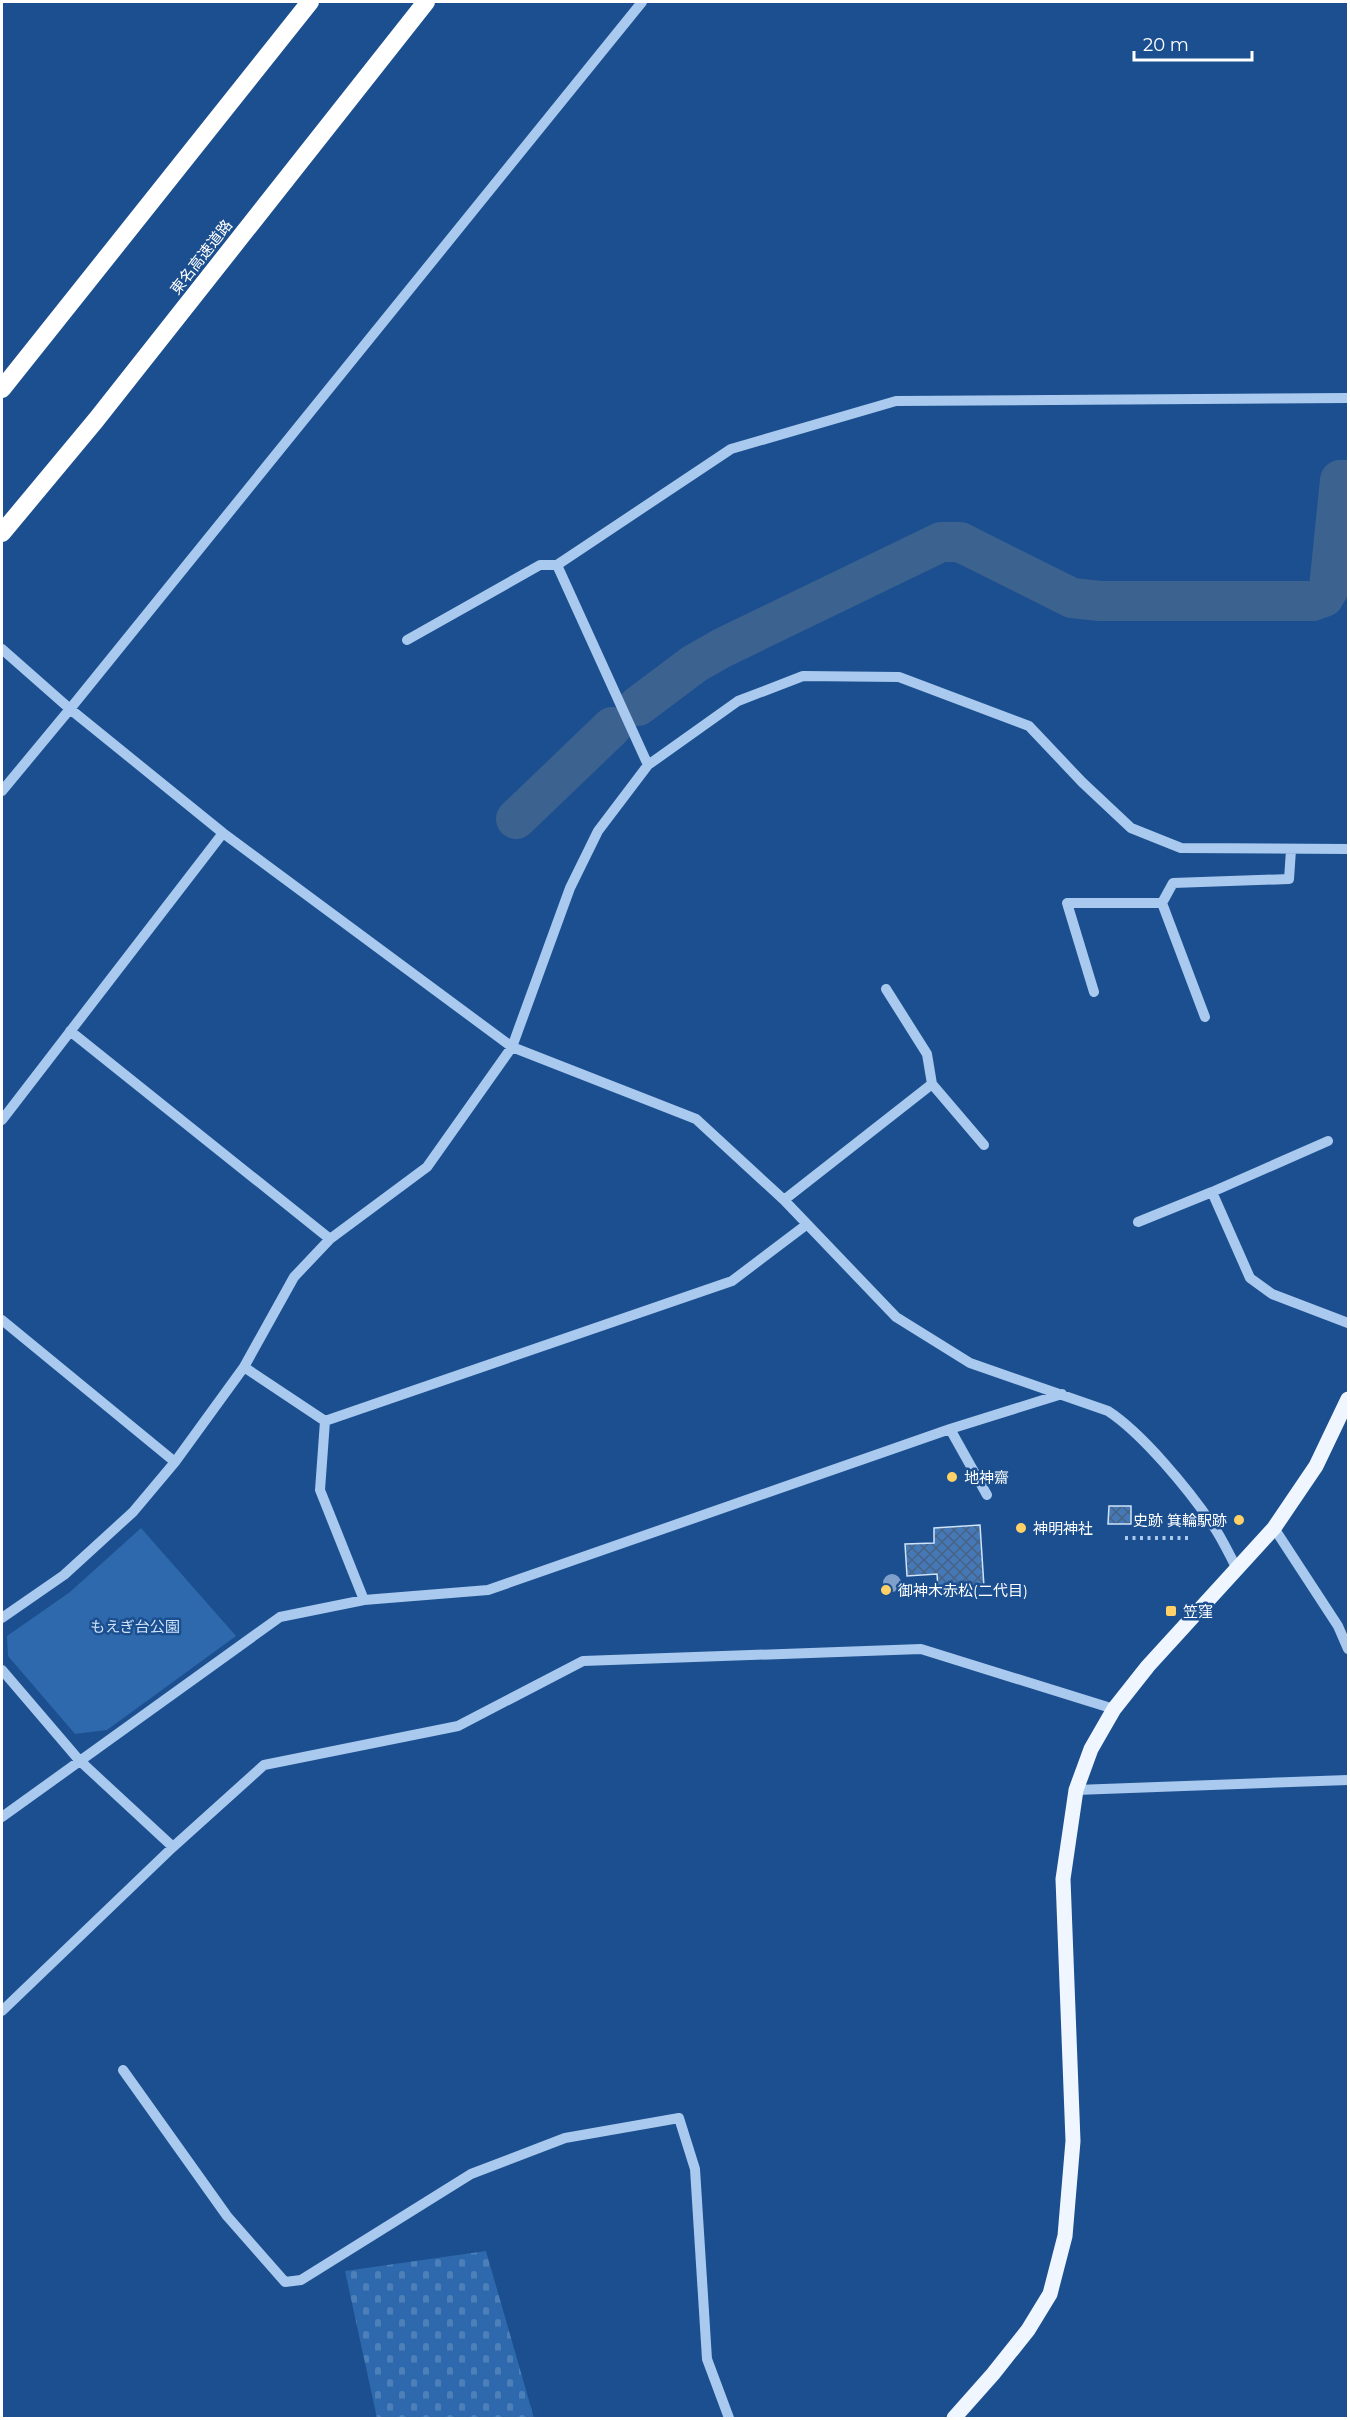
<svg xmlns="http://www.w3.org/2000/svg" width="1350" height="2420" viewBox="0 0 1350 2420" font-family="Montserrat,'Noto Sans JP',sans-serif">
  <defs>
    <pattern id="cemetery-stones" width="16" height="16" patternUnits="userSpaceOnUse" patternTransform="scale(1.5)"><rect width="16" height="16" fill="#2e69ad"/><path d="M2 7V4a2 2 0 0 1 4 0v3zM10 15v-3a2 2 0 0 1 4 0v3z" fill="#4d80b9"/></pattern>
    <pattern id="building-cross-hatch" width="8" height="8" patternUnits="userSpaceOnUse" patternTransform="scale(1.5)"><rect width="8" height="8" fill="#4478b7"/><path d="M0 0l8 8M0 8l8-8" fill="none" stroke="#486282"/></pattern>
  </defs>
  <rect width="100%" height="100%" fill="#1b4f8f"/>
  <path fill="#2e69ad" d="M141,1528L236,1636L107,1730L75,1734L8,1656L7,1636L70,1592Z"/>
  <path fill="url(#cemetery-stones)" d="M486,2251L534,2418H377L345,2271Z"/>
  <g fill="none" stroke-linecap="round" stroke-linejoin="round">
    <path stroke="#3c6290" stroke-width="40" d="M638,706L694,664L722,648L941,542H960L1072,598L1100,601H1313L1324,597L1329,588L1340,480H1348
      M516,819L612,727"/>
  </g>
  <path fill="url(#building-cross-hatch)" stroke="#cfe3fa" stroke-width="1.5" d="M1109,1506H1131V1524H1108Z
    M980,1525L984,1587L938,1589L937,1574L907,1576L905,1544L934,1543V1528Z"/>
  <g fill="none" stroke-linecap="round" stroke-linejoin="round">
    <path stroke="#a9c9ee" stroke-width="4" stroke-dasharray="3 4.5" stroke-linecap="butt" d="M1125,1538H1190"/>
    <path stroke="#a9c9ee" stroke-width="10" d="M557,565L648,765
      M407,640L540,565H557L731,449L896,401L1348,398
      M2,649L70,709L223,833L512,1047L696,1119L784,1200L896,1317L970,1363L1108,1411C1142,1433 1189,1490 1212,1524C1222,1538 1229,1554 1237,1569
      M2,791L70,709L642,2
      M1094,992L1067,903H1162
      M1205,1017L1162,903L1173,883L1289,879L1291,850
      M70,1031L330,1239
      M932,1084L984,1145
      M2,1120L223,833
      M1328,1141L1212,1192L1250,1278L1272,1294L1348,1323
      M784,1200L932,1084L927,1054L886,989
      M1138,1222L1212,1192
      M2,1320L175,1462
      M244,1367L325,1421L320,1490L364,1600
      M325,1421L732,1281L806,1225
      M950,1429L987,1495
      M1274,1528L1338,1626L1348,1649
      M2,1618L64,1575L133,1512L175,1462L244,1367L294,1277L330,1239L427,1167L512,1047L570,888L598,831L648,765L738,701L803,676L899,677L1029,726L1082,782L1131,828L1181,848L1348,849
      M2,1670L79,1760L173,1847
      M1076,1790L1348,1780
      M2,1817L280,1617L364,1600L488,1590L950,1429L1062,1394
      M2,2011L173,1847L264,1765L458,1726L583,1661L921,1649L1114,1709
      M123,2070L227,2216L285,2282L301,2280L471,2174L565,2138L679,2118L695,2169L707,2359L729,2418"/>
    <path stroke="#f0f6ff" stroke-width="15" d="M954,2418L993,2374L1028,2330L1050,2294L1065,2236L1073,2141L1063,1879L1076,1790L1091,1749L1114,1709L1148,1666L1274,1528L1316,1466L1348,1399"/>
    <path stroke="#fff" stroke-width="18" d="M2,389L310,2
      M2,533L96,420L426,2"/>
  </g>
  <circle fill="#7ea0ca" cx="892" cy="1583" r="9"/>
  <g fill="#ffd166" stroke="#1b4f8f" stroke-width="2">
    <circle cx="952" cy="1477" r="6"/>
    <circle cx="1239" cy="1520" r="6"/>
    <circle cx="1021" cy="1528" r="6"/>
    <circle cx="886" cy="1590" r="6"/>
    <rect x="1165" y="1605" width="12" height="12" rx="3"/>
  </g>
  <g text-anchor="middle" dominant-baseline="central" stroke-width="5" stroke-linejoin="round" paint-order="stroke">
    <g font-size="15" fill="#fff" stroke="#1b4f8f">
      <text transform="translate(201 257) rotate(-52)">東名高速道路</text>
    </g>
    <g font-size="15" fill="#fff" stroke="#1b4f8f" text-anchor="start">
      <text x="964" y="1477">地神齋</text>
      <text x="1227" y="1520" text-anchor="end">史跡 箕輪駅跡</text>
      <text x="1033" y="1528">神明神社</text>
      <text x="898" y="1590">御神木赤松(二代目)</text>
      <text x="1183" y="1611">笠窪</text>
    </g>
    <g font-size="15" fill="#cfe3fa" stroke="#1b4f8f">
      <text x="135" y="1626">もえぎ台公園</text>
    </g>
  </g>
  <rect width="1350" height="2420" fill="none" stroke="#ffffff" stroke-width="6"/>
  <path d="M1134 51v9h118v-9" fill="none" stroke="#ffffff" stroke-width="3"/>
  <text x="1143" y="51" font-size="18" fill="#ffffff" stroke="#1b4f8f" stroke-width="4.5" paint-order="stroke">20 m</text>
</svg>
